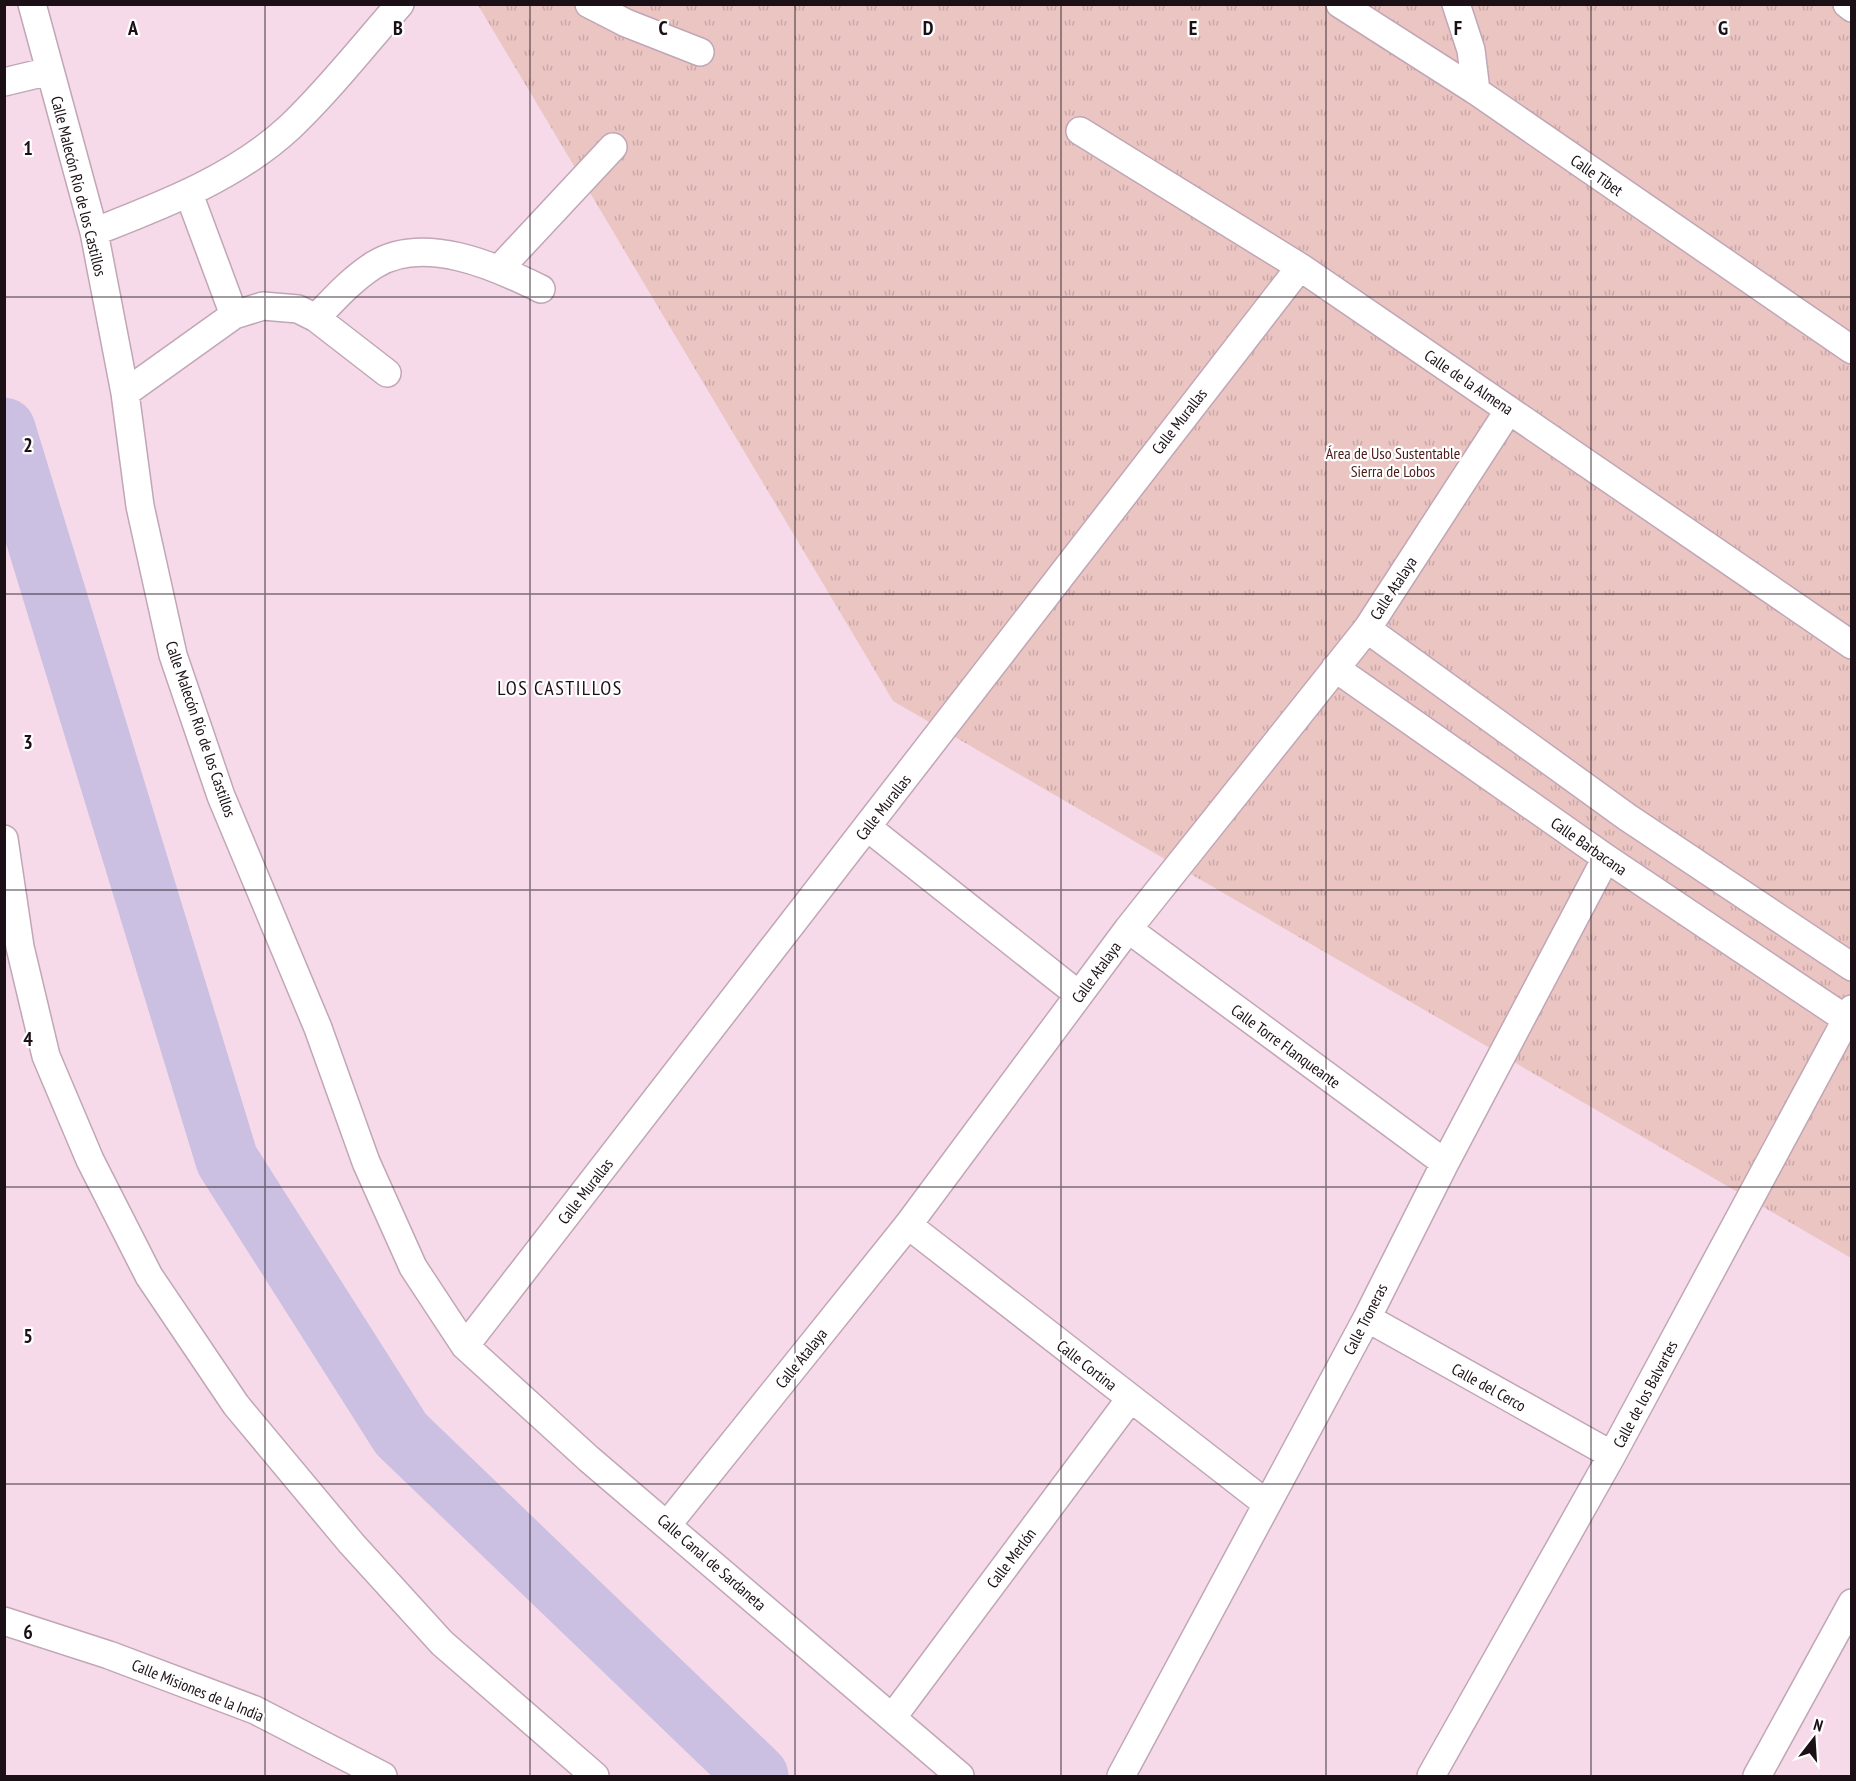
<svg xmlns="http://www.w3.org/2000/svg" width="1856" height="1781" viewBox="0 0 1856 1781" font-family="'PT Sans Narrow',sans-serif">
  <defs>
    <pattern id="park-tufts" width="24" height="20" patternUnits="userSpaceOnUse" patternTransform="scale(1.5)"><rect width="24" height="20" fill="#ebc5c2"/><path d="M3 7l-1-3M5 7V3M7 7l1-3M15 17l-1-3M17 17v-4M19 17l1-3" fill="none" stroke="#c9a8a6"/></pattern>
  </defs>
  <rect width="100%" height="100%" fill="#f6daea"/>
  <path fill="url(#park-tufts)" d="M478,5H1851V1258L893,701Z"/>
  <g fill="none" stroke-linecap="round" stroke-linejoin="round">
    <path stroke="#cbc0e1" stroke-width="63" d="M4,429L227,1160L401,1434L757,1776"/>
    <defs>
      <path id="minor" d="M32,4L94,232L125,393L140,506L173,655L221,796L318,1028L366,1162L413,1267L465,1346L589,1459L960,1776
        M589,4L626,23L700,52
        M1340,4L1476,91L1852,350
        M1456,4L1471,50L1476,91
        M1847,4L1852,8
        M4,82L50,71
        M1080,131L1300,267L1852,645
        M189,194L234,315
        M94,232C163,205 235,178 290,127C329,90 364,45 400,4
        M500,268L613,147
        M316,318C334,299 352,279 374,265C423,234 495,266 541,289
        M125,393L234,315L263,306L298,309L316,318L387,373
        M1367,629L1627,817L1852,967
        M1335,668L1606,858L1846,1019
        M867,827L1079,995
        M4,839L20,947L46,1056L90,1160L149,1276L236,1405L351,1543L442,1643L595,1776
        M1128,929L1445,1163
        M908,1225L1267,1504
        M1367,1318L1612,1455
        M465,1346L1300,267
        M668,1524L908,1225L1128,929L1367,629L1509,410
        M4,1621L109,1655L255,1710L383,1776
        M892,1718L1130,1399
        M1121,1776L1367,1318L1445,1163L1606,858
        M1431,1776L1612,1455L1852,1009
        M1757,1776L1852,1603"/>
    </defs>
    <use href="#minor" stroke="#c1a6b5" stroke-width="30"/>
    <use href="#minor" stroke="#fff" stroke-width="27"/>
  </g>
  <path fill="none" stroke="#1a1016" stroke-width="1.5" stroke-opacity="0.55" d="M265,4V1776M530,4V1776M795,4V1776M1061,4V1776M1326,4V1776M1591,4V1776M4,297H1852M4,594H1852M4,890H1852M4,1187H1852M4,1484H1852"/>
  <g text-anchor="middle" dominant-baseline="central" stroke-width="4.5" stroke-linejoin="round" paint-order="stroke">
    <g font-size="16" fill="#1a1016" stroke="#fff">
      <text transform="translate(1597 175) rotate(35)">Calle Tibet</text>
      <text transform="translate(79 186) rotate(76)">Calle Malecón Río de los Castillos</text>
      <text transform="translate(1469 382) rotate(34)">Calle de la Almena</text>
      <text transform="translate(1179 421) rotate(-52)">Calle Murallas</text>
      <text transform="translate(1393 588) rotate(-57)">Calle Atalaya</text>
      <text transform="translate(201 729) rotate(71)">Calle Malecón Río de los Castillos</text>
      <text transform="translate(883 807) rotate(-52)">Calle Murallas</text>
      <text transform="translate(1589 846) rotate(35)">Calle Barbacana</text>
      <text transform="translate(1096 972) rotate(-54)">Calle Atalaya</text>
      <text transform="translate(1286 1046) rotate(36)">Calle Torre Flanqueante</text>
      <text transform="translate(585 1191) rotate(-52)">Calle Murallas</text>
      <text transform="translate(1365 1319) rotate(-63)">Calle Troneras</text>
      <text transform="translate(801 1358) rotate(-51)">Calle Atalaya</text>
      <text transform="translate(1087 1365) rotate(38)">Calle Cortina</text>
      <text transform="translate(1489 1387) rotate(29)">Calle del Cerco</text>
      <text transform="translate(1645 1394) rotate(-62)">Calle de los Balvartes</text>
      <text transform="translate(1011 1558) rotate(-53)">Calle Merlón</text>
      <text transform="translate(712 1562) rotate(41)">Calle Canal de Sardaneta</text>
      <text transform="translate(198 1690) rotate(22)">Calle Misiones de la India</text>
    </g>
    <g font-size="16" fill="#4d1a18" stroke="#fff">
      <text x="1393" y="453">Área de Uso Sustentable<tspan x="1393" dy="18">Sierra de Lobos</tspan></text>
    </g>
    <g font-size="20" letter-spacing="1.5" fill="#1a1016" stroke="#fff">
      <text x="560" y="688">LOS CASTILLOS</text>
    </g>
  </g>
  <g font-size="20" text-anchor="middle" font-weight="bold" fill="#1a1016" stroke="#fff" stroke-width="4.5" stroke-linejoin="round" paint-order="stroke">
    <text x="133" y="35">A</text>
    <text x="398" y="35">B</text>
    <text x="663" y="35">C</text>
    <text x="928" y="35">D</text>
    <text x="1193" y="35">E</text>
    <text x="1458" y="35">F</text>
    <text x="1723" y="35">G</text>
    <text x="28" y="155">1</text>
    <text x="28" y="452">2</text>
    <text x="28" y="749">3</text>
    <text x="28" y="1046">4</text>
    <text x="28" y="1343">5</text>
    <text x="28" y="1639">6</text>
  </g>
  <rect width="1856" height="1781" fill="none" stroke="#1a1016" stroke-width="12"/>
  <g transform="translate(1814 1739) rotate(17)" stroke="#ffffff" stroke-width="4.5" paint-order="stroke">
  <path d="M0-4.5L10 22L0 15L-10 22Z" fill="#1a1016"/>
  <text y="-9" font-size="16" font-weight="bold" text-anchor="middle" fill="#1a1016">N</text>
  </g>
</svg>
